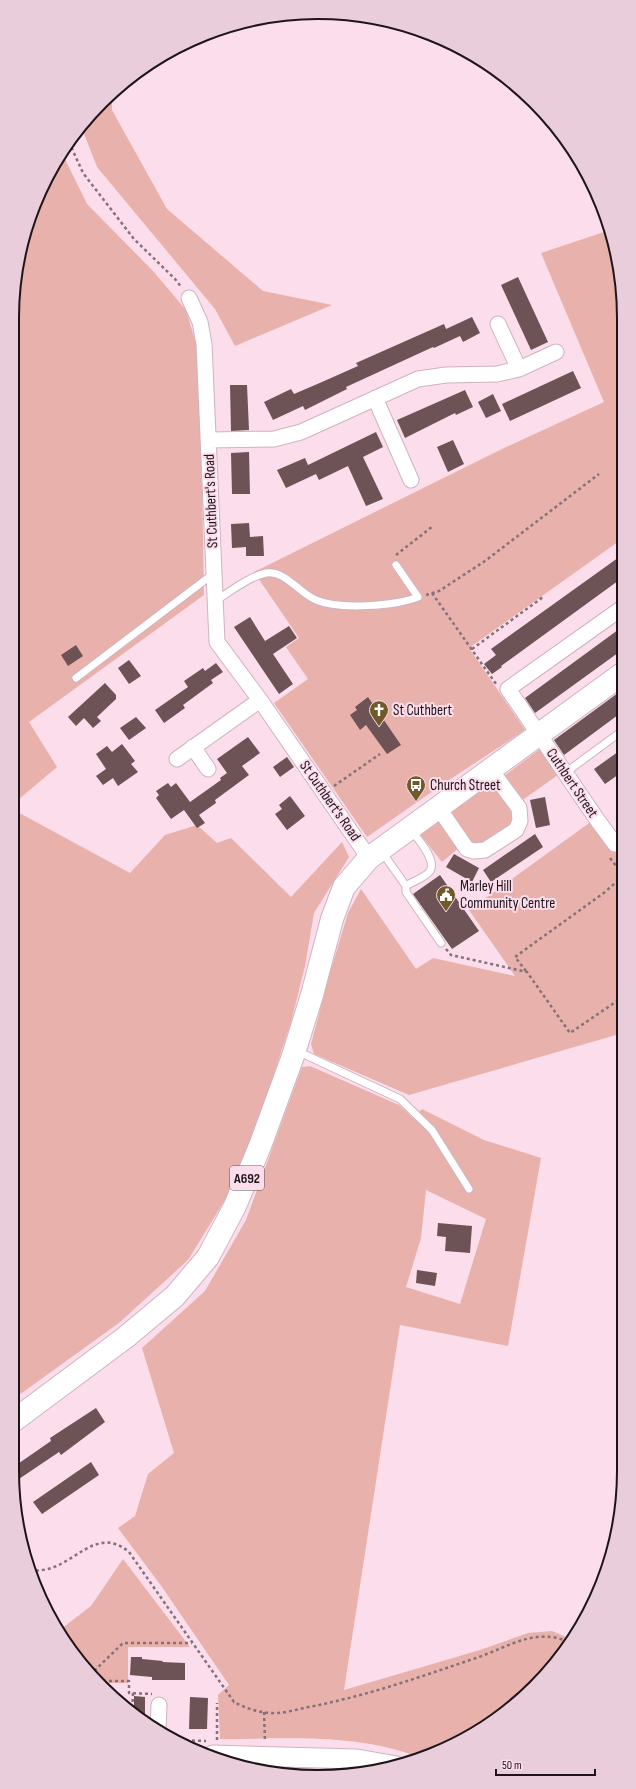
<svg xmlns="http://www.w3.org/2000/svg" width="636" height="1789" viewBox="0 0 636 1789" font-family="'Sofia Sans Condensed',sans-serif">
  <rect width="100%" height="100%" fill="#fbddeb"/>
  <path fill="#e9b1ab" fill-rule="evenodd" d="M112,93V110L167,209L263,291L332,305L235,346L215,309L97,167L81,126Z
    M62,153L87,204L153,271L186,310L197,347L201,423L204,595L29,722L57,767L12,805V318L22,239L43,183Z
    M607,231L621,278L622,539L469,648L525,730L443,784L367,837L274,703L308,679L286,647L299,638L254,572L502,449L604,402L541,253Z
    M540,749L558,775L521,801L504,776Z
    M492,783L513,814V821L512,827L481,845L472,844L450,812Z
    M12,809L130,873L165,835L197,825L217,843L231,838L291,897L342,842L349,857L314,913L305,966L291,1022L258,1122L231,1190L188,1260L119,1323L12,1400Z
    M439,817L461,846L442,862L419,833Z
    M592,821L618,856L623,853V1033L409,1095L314,1054L311,1044L330,973L348,913L361,889L416,969L433,958L515,976L469,910Z
    M310,1066L399,1105L413,1118L422,1109L484,1140L541,1158L508,1346L400,1325L344,1690L480,1650L528,1633L552,1631L573,1640L535,1687L488,1725L418,1757C356,1733 286,1739 220,1739L218,1695L229,1685L162,1587L118,1528L135,1516L148,1474L174,1453L142,1348L205,1291L246,1220L302,1067ZM426,1190L486,1219L460,1304L406,1287L421,1238Z
    M123,1559L190,1647H128V1683H99L88,1673L61,1629L91,1606Z"/>
  <path fill="#6d5256" d="M518,277L548,342L531,350L501,285Z
    M472,317L480,333L463,342L460,336L434,348L433,347L346,387L347,389L305,410L303,406L273,420L264,402L291,389L294,394L322,382L358,366L356,363L444,324L446,329Z
    M573,371L581,388L510,421L502,404Z
    M230,385H247L249,430L231,431Z
    M465,390L473,407L456,415L455,413L405,438L397,420Z
    M493,394L501,411L486,418L478,402Z
    M376,432L383,447L363,457L383,499L366,506L348,466L319,480L316,474L286,488L277,470L305,458L308,465Z
    M453,440L464,464L448,472L437,447Z
    M249,452L250,494H232L231,453Z
    M249,523L250,537L263,536L264,556H246V547L232,548L231,524Z
    M622,555V578L501,666L502,667L492,674L484,664L496,655L491,649Z
    M250,617L265,641L289,626L297,638L273,654L293,684L279,694L234,627Z
    M622,627V650L535,713L525,698Z
    M76,645L83,656L68,666L61,655Z
    M129,660L141,676L129,684L118,668Z
    M216,663L223,672L211,680L213,683L183,705L185,708L164,723L155,710L188,687L184,681L203,668L205,671Z
    M105,683L116,695V699L97,717L101,721L93,728L84,718L76,726L68,717Z
    M622,690V712L564,755L554,740Z
    M368,697L401,745L387,754L366,725L360,730L350,715L357,710L355,707Z
    M136,717L146,728L129,740L120,728Z
    M248,737L260,753L242,766L249,775L215,800L216,803L199,815L205,823L197,828L184,810L171,819L156,798L159,795L156,791L168,783L171,787L176,783L190,802L221,780L220,778L227,773L217,759Z
    M122,744L135,761L131,764L138,772L118,786L113,778L103,785L96,776L106,769L96,754L107,746L112,752Z
    M622,749V772L605,784L594,769Z
    M287,757L294,767L280,777L273,767Z
    M290,796L305,816L287,830L275,814L282,809L279,805Z
    M545,797L550,825L536,828L530,800Z
    M535,834L543,847L491,882L483,870Z
    M454,854L479,868L472,882L446,867Z
    M440,875L479,931L452,949L413,894Z
    M438,1223L472,1226L470,1253L445,1251L446,1237L437,1236Z
    M417,1270L437,1273L435,1286L416,1283Z
    M96,1408L105,1422L61,1455L59,1452L13,1483L12,1468L51,1441L50,1438Z
    M91,1462L99,1475L42,1514L33,1502Z
    M131,1657H142V1659L163,1661L162,1662L185,1663V1680H152V1677L130,1675Z
    M134,1696L145,1697V1722L134,1715Z
    M190,1697L208,1698L207,1729H189Z"/>
  <g fill="none" stroke-linecap="round" stroke-linejoin="round">
    <defs>
      <path id="service" d="M215,601C230,592 248,577 266,573C285,570 299,593 316,600C339,610 395,606 418,597L396,565
        M76,678L213,574
        M565,773L622,731
        M382,852L406,886C413,881 425,878 430,871C437,860 418,839 411,830
        M406,886V892L441,943
        M297,1051L400,1099L432,1130L469,1189"/>
      <path id="minor" d="M189,298L200,322L204,344L217,642L260,700L369,858
        M498,324L519,369
        M375,398L411,480
        M208,440L274,439L301,432L418,379L446,375L497,374L519,369L556,352
        M622,608L508,689L598,821L615,844L623,839
        M193,747L208,769
        M177,759L260,700
        M438,807L467,849L474,851L485,850L516,830L520,821L519,808L490,769
        M158,1730L159,1705
        M273,1773L274,1755"/>
      <path id="tertiary" d="M213,1755L357,1759L397,1766"/>
      <path id="trunk" d="M12,1422L126,1337L175,1296L208,1257L235,1206L260,1146L293,1056L312,995L332,919L344,887L369,858L622,674"/>
    </defs>
    <use href="#service" stroke="#cfb3c0" stroke-width="9"/>
    <use href="#minor" stroke="#cfb3c0" stroke-width="17"/>
    <use href="#tertiary" stroke="#cfb3c0" stroke-width="21"/>
    <use href="#trunk" stroke="#cfb3c0" stroke-width="24"/>
    <path stroke="#84717a" stroke-width="2.5" stroke-dasharray="3 3" stroke-linecap="butt" d="M69,142L83,173L134,239L175,279L182,288
      M396,555L433,526
      M432,593L496,684
      M426,595L439,591L485,561L599,474
      M472,649L543,597
      M334,786L380,754
      M610,858L623,875
      M446,949L451,955L527,972L570,1033L623,997
      M526,971L515,957L605,892L623,876
      M30,1569C34,1570 38,1571 42,1570C74,1567 96,1524 129,1552L234,1702C247,1709 263,1714 278,1713C290,1712 302,1708 314,1706C369,1695 423,1676 476,1658C509,1647 536,1626 571,1643
      M90,1675L123,1643H192
      M97,1681H129V1693L152,1694
      M264,1712L265,1742
      M132,1714L133,1693
      M174,1740L206,1741
      M217,1740V1703
      M409,1757L415,1758"/>
    <use href="#service" stroke="#fff" stroke-width="7"/>
    <use href="#minor" stroke="#fff" stroke-width="15"/>
    <use href="#tertiary" stroke="#fff" stroke-width="19"/>
    <use href="#trunk" stroke="#fff" stroke-width="22"/>
  </g>
  <defs>
    <symbol id="church-pin" viewBox="-11 -11 22 30"><path d="M0 17L-7.5 6A9.5 9.5 0 1 1 7.5 6Z" fill="#705a2a" stroke="#fbddeb"/><path d="M-1.2-6h2.4v3.5h3.3v2.4h-3.3V6h-2.4V-.1h-3.3v-2.4h3.3Z" fill="#fff"/></symbol>
    <symbol id="bus-pin" viewBox="-11 -11 22 30"><path d="M0 17L-7.5 6A9.5 9.5 0 1 1 7.5 6Z" fill="#705a2a" stroke="#fbddeb"/><path d="M-5-6H5V4H4V6H2V4H-2V6H-4V4H-5ZM-3.5-4V0h7V-4ZM-3.5 1.2v1.5H-2V1.2ZM2 1.2v1.5H3.5V1.2Z" fill="#fff"/></symbol>
    <symbol id="civic-pin" viewBox="-11 -11 22 30"><path d="M0 17L-7.5 6A9.5 9.5 0 1 1 7.5 6Z" fill="#705a2a" stroke="#fbddeb"/><path d="M-.6-6.5H3V-4.5H.6V-3L4-1V1h2V6H-6V1h2V-1L-.6-3ZM-1.2 2.5V6h2.4V2.5Z" fill="#fff"/></symbol>
  </defs>
  <g fill-rule="evenodd">
    <use href="#church-pin" x="368" y="699" width="22" height="30"/>
    <use href="#bus-pin" x="405" y="774" width="22" height="30"/>
    <use href="#civic-pin" x="435" y="884" width="22" height="30"/>
  </g>
  <g text-anchor="middle" dominant-baseline="central" stroke-width="4" stroke-linejoin="round" paint-order="stroke">
    <rect fill="#fbddeb" stroke="#605058" stroke-width="1" x="230" y="1166" width="34" height="24" rx="3"/>
    <g font-size="14" font-weight="bold" fill="#1e1419">
      <text x="247" y="1178">A692</text>
    </g>
    <g font-size="15" fill="#1e1419" stroke="#fbddeb">
      <text transform="translate(211 501) rotate(-92)">St Cuthbert's Road</text>
      <text transform="translate(572 783) rotate(56)">Cuthbert Street</text>
      <text transform="translate(330 801) rotate(55)">St Cuthbert's Road</text>
    </g>
    <g font-size="15" fill="#1e1419" stroke="#fbddeb" text-anchor="start">
      <text x="393" y="710">St Cuthbert</text>
      <text x="430" y="785">Church Street</text>
      <text x="460" y="886">Marley Hill<tspan x="460" dy="17">Community Centre</tspan></text>
    </g>
  </g>
  <path d="M0 0H636V1789H0ZM318 19H318A299 299 0 0 1 617 318V1471A299 299 0 0 1 318 1770H318A299 299 0 0 1 19 1471V318A299 299 0 0 1 318 19Z" fill="#e9cdda" fill-rule="evenodd"/>
  <path fill="none" stroke="#1e1419" stroke-width="2" d="M318 19H318A299 299 0 0 1 617 318V1471A299 299 0 0 1 318 1770H318A299 299 0 0 1 19 1471V318A299 299 0 0 1 318 19Z"/>
  <path d="M496 1769v6h99v-6" fill="none" stroke="#1e1419" stroke-width="2"/>
  <text x="502" y="1769" font-size="12" fill="#1e1419" stroke="#fbddeb" stroke-width="3" paint-order="stroke">50 m</text>
</svg>
